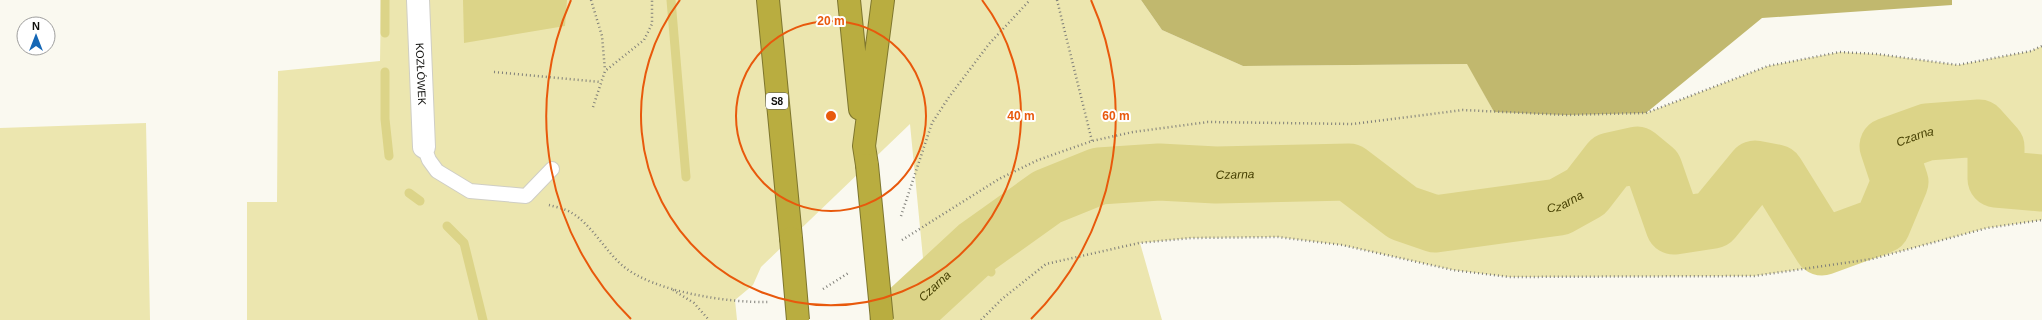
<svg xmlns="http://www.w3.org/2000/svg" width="2042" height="320" viewBox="0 0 2042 320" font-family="Helvetica,sans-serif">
  <rect width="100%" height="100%" fill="#faf9f0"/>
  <path fill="#ece6af" d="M381,0H1141L1162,30L1243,66L1468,64L1494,112L1646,113L1768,66L1840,52L1877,54L1958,65L2031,51L2042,46V220L1987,228L1872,259L1754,276L1509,277L1453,270L1341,245L1278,237L1191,238L1140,243L1162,320H929L910,124L761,267L753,285L735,300L737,320H247V202H277L278,71L380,61Z
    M146,123L150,320H0V128Z"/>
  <path fill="#c1b86e" d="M1141,0H1952V5L1762,18L1646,113L1566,115L1494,112L1467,64L1243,66L1162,30Z"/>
  <path fill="#dcd488" d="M463,0H567L565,26L464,43Z"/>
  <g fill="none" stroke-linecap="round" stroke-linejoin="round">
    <path stroke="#dcd488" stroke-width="9" d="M671,0L686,177
      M385,33V0
      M385,72V119L389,156
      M1047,181V197
      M409,193L420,201
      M447,226L464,243L483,320
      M977,247L991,272"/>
    <path stroke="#dcd488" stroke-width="57" id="s1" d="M898,320L977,247L1047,197L1099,176L1159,172L1216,175L1349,172L1403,213L1435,224L1559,207L1586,192L1610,161L1637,155L1654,169L1674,226L1713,220L1755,169L1776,173L1822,247L1882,225L1900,182L1888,146L1927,132L1979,128L1996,147V179L2042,183"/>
    <defs>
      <path id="service" d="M424,147L429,160L437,171L470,191L526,196L552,169"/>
      <g id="minor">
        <path id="s2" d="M418,0L424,147"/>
      </g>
      <path id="motorway" d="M768,0L791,238
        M849,0L860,109
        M867,165L864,146L883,0"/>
    </defs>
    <use href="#service" stroke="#cfcec5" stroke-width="16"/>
    <use href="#minor" stroke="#cfcec5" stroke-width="24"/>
    <use href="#motorway" stroke="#7e762e" stroke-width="24"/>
    <path stroke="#7f7f79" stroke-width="2.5" stroke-dasharray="1 3" stroke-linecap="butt" d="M591,0L602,36L605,70
      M1057,0L1092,141
      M494,72L601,82
      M593,107L605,71L644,40L652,24V0
      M549,205C556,207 566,209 572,213C592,225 606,252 623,266C654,292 729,303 769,302
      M901,216L932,123L949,97L989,44L1030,0
      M902,240L999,179L1038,160L1092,141L1133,132L1208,122L1353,124L1463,110L1566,115L1646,113L1768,66L1840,52L1877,54L1958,65L2031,51L2042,46
      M823,289L850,272
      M673,290L694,303L709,320
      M981,320L1002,299L1046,264L1139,243L1191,238L1278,237L1342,245L1453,270L1509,277L1754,276L1872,259L1987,228L2042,220"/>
    <use href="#service" stroke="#fff" stroke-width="14"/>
    <use href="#minor" stroke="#fff" stroke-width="22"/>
    <use href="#motorway" stroke="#b9ad40" stroke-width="22"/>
    <defs>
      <path id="motorway-bridge" d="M867,165L882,320
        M791,238L798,320"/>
    </defs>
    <use href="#motorway-bridge" stroke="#7e762e" stroke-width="24" stroke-linecap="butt"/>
    <use href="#motorway-bridge" stroke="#b9ad40" stroke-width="22"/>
  </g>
  <g fill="none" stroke="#e8590c" stroke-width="2">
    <circle cx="831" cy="116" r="95"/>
    <path d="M982 0A190 190 0 1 1 680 0"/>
    <path d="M631 319A285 285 0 0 1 571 0M1091 0A285 285 0 0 1 1031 319"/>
  </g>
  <g text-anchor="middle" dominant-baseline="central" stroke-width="4" stroke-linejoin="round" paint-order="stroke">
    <rect fill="#fff" stroke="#575755" stroke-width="1" x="766" y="93" width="22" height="16" rx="3"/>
    <g font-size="10" font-weight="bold" fill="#0f0f0c">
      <text x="777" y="101">S8</text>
    </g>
    <g font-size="11" fill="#0f0f0c" stroke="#fff">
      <text stroke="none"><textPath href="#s2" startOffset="74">KOZŁÓWEK</textPath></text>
    </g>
    <g font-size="12" font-style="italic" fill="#474103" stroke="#fff">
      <text stroke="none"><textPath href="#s1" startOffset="1298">Czarna</textPath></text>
      <text stroke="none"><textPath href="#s1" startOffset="386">Czarna</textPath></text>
      <text stroke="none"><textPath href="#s1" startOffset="734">Czarna</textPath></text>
      <text stroke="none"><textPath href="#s1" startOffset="50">Czarna</textPath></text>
    </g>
  </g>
  <circle cx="831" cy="116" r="6" fill="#e8590c" stroke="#fff" stroke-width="2"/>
  <g font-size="12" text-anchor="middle" font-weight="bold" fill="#e8590c" stroke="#fff" stroke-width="4" stroke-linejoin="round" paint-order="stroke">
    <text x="831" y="25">20 m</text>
    <text x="1021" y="120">40 m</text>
    <text x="1116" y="120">60 m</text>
  </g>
  <g transform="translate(36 36)"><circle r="19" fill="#ffffff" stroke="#9f9f9e"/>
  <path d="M0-3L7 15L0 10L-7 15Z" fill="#1567b5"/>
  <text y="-6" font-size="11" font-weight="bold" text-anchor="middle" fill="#0f0f0c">N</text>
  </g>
</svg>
